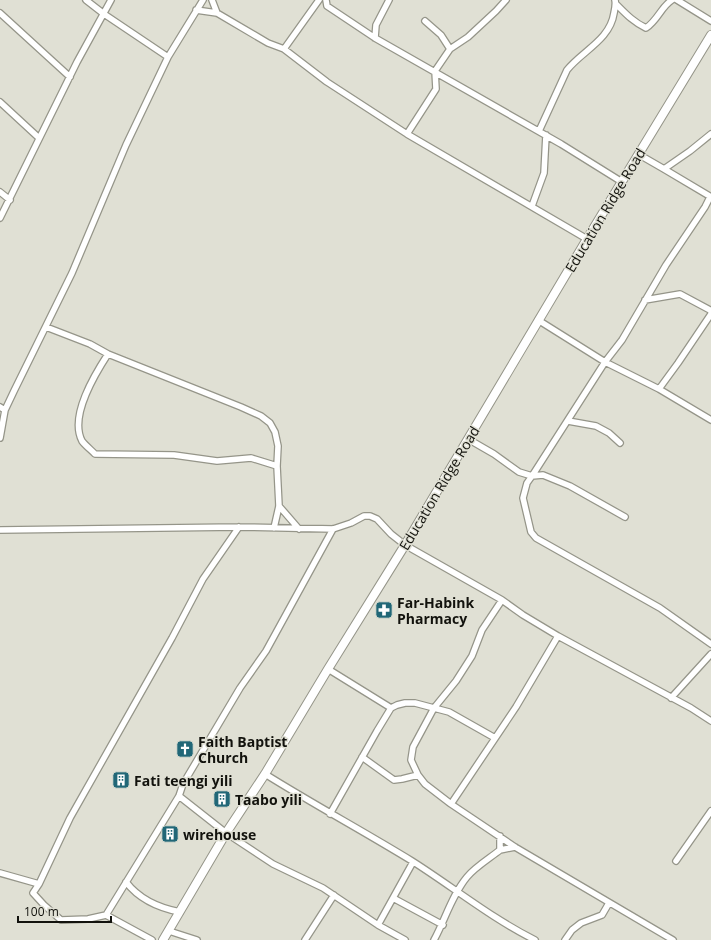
<svg xmlns="http://www.w3.org/2000/svg" width="711" height="940" viewBox="0 0 711 940" font-family="'Open Sans',sans-serif">
  <rect width="100%" height="100%" fill="#e0e0d4"/>
  <g fill="none" stroke-linecap="round" stroke-linejoin="round">
    <defs>
      <path id="minor" d="M86,0L104,14L168,57
        M212,0L217,13
        M326,0L327,6L375,38L561,144L622,182
        M677,0L711,21
        M616,4C625,13 633,22 646,28C658,20 661,7 672,0
        M196,10L217,13L268,43L284,49L327,82L407,134L587,239
        M0,13L70,77
        M425,21L441,35L450,49
        M375,38L376,25L389,0
        M284,49L319,0
        M0,102L39,138
        M539,131L567,70C582,51 610,40 614,13C615,8 616,4 615,0
        M407,134L436,89L435,71L450,49L468,37L496,11L506,0
        M638,154L664,169L711,197
        M664,169L690,151L711,134
        M0,192L10,200
        M710,197L705,207L666,265L622,340L605,362L532,476L527,483L523,498L531,532L536,538L660,608L711,644
        M532,206L544,173L546,135
        M0,218L77,62L111,0
        M645,300L680,294L710,310L711,312
        M538,320L605,362L659,389L711,420
        M46,327L90,344L108,354L241,407L261,416L270,423L275,432L278,446L277,466L279,506L274,528
        M108,354C95,374 69,416 82,441C85,445 91,450 95,454L174,455L217,461L251,458L277,466
        M659,389L678,363L711,314
        M0,407L5,410
        M568,421L596,426L609,433L620,443
        M0,438L5,410L14,391L72,273L126,145L168,57L203,0
        M468,439L494,454L519,472L532,476L543,475L570,486L625,517
        M279,506L299,529
        M0,530L239,527L333,529L351,523L364,516H370L377,519L391,534L405,545L502,600L523,615L558,636L691,708L711,721
        M502,600L482,630L472,656L456,681L434,708L413,747L411,760L418,775L425,784L451,804L515,847L673,940
        M328,669L391,708
        M671,698L711,654
        M362,757L394,780L402,779L418,775
        M265,774C313,804 363,831 412,861C453,887 491,918 535,940
        M179,796L226,833L273,864L323,888L378,925L405,940
        M451,804L516,707L558,636
        M330,814L377,731L391,708L397,705L405,703H415L449,712L495,738
        M500,850L515,847
        M676,861L711,811
        M0,873L39,884
        M126,882C139,899 159,908 180,912
        M393,898L443,925
        M106,915L179,796L183,784L240,688L266,651L333,529
        M378,925L413,862
        M169,931L197,940
        M152,940L106,915L88,919L61,920L44,905L33,893L39,884L70,818L172,638L203,579L239,527
        M305,940L334,895
        M434,940C445,920 452,895 467,877C475,867 490,858 500,850V836
        M565,940L572,930L581,923L602,915L609,903"/>
      <path id="secondary" d="M163,940L226,833L265,774L328,669L405,545L587,239L711,35"/>
    </defs>
    <use href="#minor" stroke="#959589" stroke-width="8"/>
    <use href="#secondary" stroke="#959589" stroke-width="10"/>
    <use href="#minor" stroke="#fff" stroke-width="5.5"/>
    <use href="#secondary" stroke="#fff" stroke-width="8"/>
  </g>
  <defs>
    <symbol id="pharmacy-square" viewBox="-11 -11 22 22"><rect x="-9" y="-9" width="18" height="18" rx="4" fill="#216777" stroke="#e0e0d4"/><path d="M-2-6h4v4h4v4h-4v4h-4v-4h-4v-4h4Z" fill="#fff"/></symbol>
    <symbol id="church-square" viewBox="-11 -11 22 22"><rect x="-9" y="-9" width="18" height="18" rx="4" fill="#216777" stroke="#e0e0d4"/><path d="M-1.2-6h2.4v3.5h3.3v2.4h-3.3V6h-2.4V-.1h-3.3v-2.4h3.3Z" fill="#fff"/></symbol>
    <symbol id="building-square" viewBox="-11 -11 22 22"><rect x="-9" y="-9" width="18" height="18" rx="4" fill="#216777" stroke="#e0e0d4"/><path d="M-4-6H4V6H1V3H-1V6H-4ZM-2.5-4.3h1.7v1.8h-1.7ZM.8-4.3h1.7v1.8H.8ZM-2.5-1h1.7V.8h-1.7ZM.8-1h1.7V.8H.8Z" fill="#fff"/></symbol>
  </defs>
  <g fill-rule="evenodd">
    <use href="#pharmacy-square" x="374" y="600" width="20" height="20"/>
    <use href="#church-square" x="175" y="739" width="20" height="20"/>
    <use href="#building-square" x="111" y="770" width="20" height="20"/>
    <use href="#building-square" x="212" y="789" width="20" height="20"/>
    <use href="#building-square" x="160" y="824" width="20" height="20"/>
  </g>
  <g text-anchor="middle" dominant-baseline="central" stroke-width="3" stroke-linejoin="round" paint-order="stroke">
    <g font-size="14" fill="#12120d" stroke="#e0e0d4">
      <text transform="translate(605 210) rotate(-59)">Education Ridge Road</text>
      <text transform="translate(439 488) rotate(-59)">Education Ridge Road</text>
    </g>
    <g font-size="14" font-weight="bold" fill="#12120d" stroke="#e0e0d4" text-anchor="start">
      <text x="397" y="602">Far-Habink<tspan x="397" dy="16">Pharmacy</tspan></text>
      <text x="198" y="741">Faith Baptist<tspan x="198" dy="16">Church</tspan></text>
      <text x="134" y="780">Fati teengi yili</text>
      <text x="235" y="799">Taabo yili</text>
      <text x="183" y="834">wirehouse</text>
    </g>
  </g>
  <path d="M18 916v6h93v-6" fill="none" stroke="#12120d" stroke-width="2"/>
  <text x="24" y="916" font-size="12" fill="#12120d" stroke="#e0e0d4" stroke-width="3" paint-order="stroke">100 m</text>
</svg>
